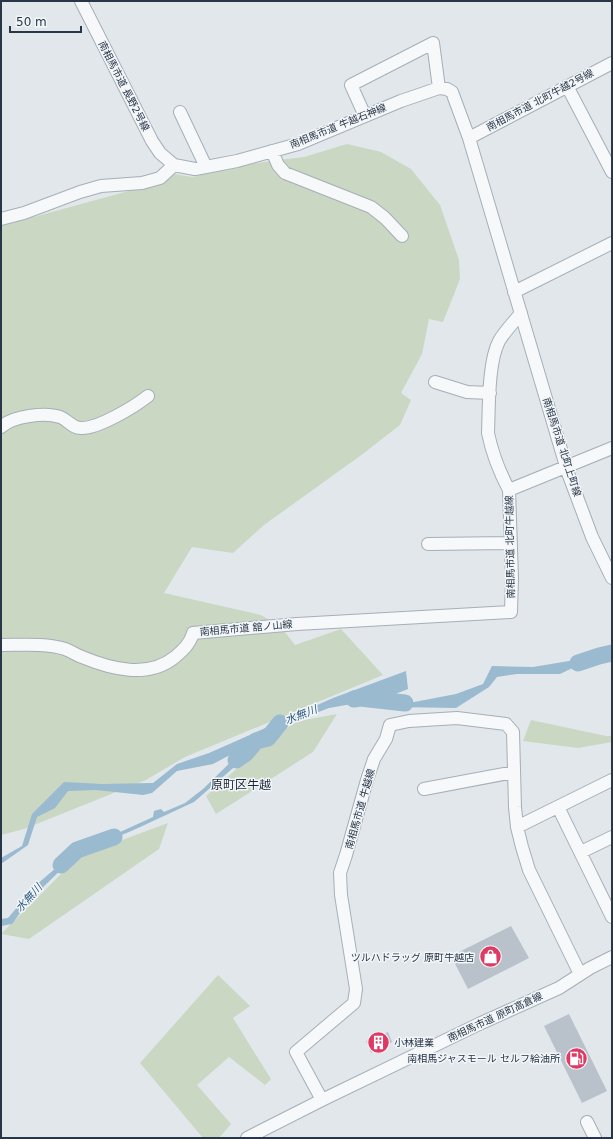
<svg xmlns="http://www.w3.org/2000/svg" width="613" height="1139" viewBox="0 0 613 1139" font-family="'DejaVu Sans','Noto Sans JP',sans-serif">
  <rect width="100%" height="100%" fill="#e2e7ec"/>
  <path fill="#cad7c3" d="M347,144L381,152L411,169L440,205L459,260L460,279L443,322L429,319L422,354L401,393L411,400L400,425L360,456L264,525L233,553L192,547L164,593L261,615L281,627L295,645L341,629L383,675L185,757L146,780L24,829L1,835V226L154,184L175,174L192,177L248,164L304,157Z
    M337,714L313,752L216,814L206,796L276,734L299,721Z
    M531,720L606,736H612V742L578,748L523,741Z
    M168,823L159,849L29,939L1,934L79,856Z
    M218,975L250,1006L233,1018L271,1079L265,1085L229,1057L197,1085L231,1124L219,1138H203L140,1063Z"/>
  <path fill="#9abad0" d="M612,650V655L607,656L608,651L560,674H517L497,677L489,687L456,708L394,707L380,699L329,708L285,725L278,729L194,802L138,828L76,855L28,902L12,924L1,926V919L8,918L36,885L77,850L96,843L153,817L154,811L161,809L164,812L185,803L203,789L243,750L253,745H256L270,734L213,764L177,771L152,793L143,795L96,790L68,791L55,808L37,817L28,845L1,864V858L22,846L32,814L64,782L102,784L153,783L177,764L209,753L333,698L406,671L408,689L385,698L409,703L456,694L483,684L492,666L533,667L575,660L608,651Z"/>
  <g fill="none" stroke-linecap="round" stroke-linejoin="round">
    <path stroke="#9abad0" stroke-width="17" d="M578,663L599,656L612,653
      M354,699L360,698L405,703
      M236,760L246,753L256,741L268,738L280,723
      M61,865L77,850L114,837"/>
  </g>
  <path fill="#b9c1cb" d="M511,926L529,958L468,989L451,956Z
    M569,1014L607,1091L582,1103L544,1026Z
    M388,1032L392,1042L371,1053L366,1041Z"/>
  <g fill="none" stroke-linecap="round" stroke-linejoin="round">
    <defs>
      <path id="minor" d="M81,1L152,141L160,153L174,165L195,169L206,167L237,161L298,144L401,101L439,88L447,89L452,92L469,138L568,473L592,537L612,578
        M567,86L612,172
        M180,112L206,167
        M365,116L351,85L433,43L439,88
        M469,138L612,63
        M272,151L278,165L285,173L371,207L385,218L402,236
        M1,219L24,213L80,192L101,186L142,183L160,178L174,165
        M514,292L612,243
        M435,382L467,392L490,393
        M1,427C13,416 45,412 60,417C68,420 73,429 82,428C99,428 134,407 148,396
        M509,490L612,448
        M428,544L510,543
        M1,645C21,645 46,643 65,649C71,651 76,655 82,657C111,669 148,679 175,657C183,650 190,644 193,633L297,624L511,612L512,578L509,490C500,473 492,453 488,433C489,408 488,362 499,341C505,331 514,322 521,313
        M424,789L514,772
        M558,807L612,917
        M517,827L612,780
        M581,852L612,837
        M322,1100L296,1052L354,1003L356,989L341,895L340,873L346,855L367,780L374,759L386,739L390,725L409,721L457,718L506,724L513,732L515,807L517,827L522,847L529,870L580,974
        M587,1122L595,1138
        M247,1138L322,1100L479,1024L559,988L590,968L612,957"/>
    </defs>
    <use href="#minor" stroke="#a6aeb7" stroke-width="14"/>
    <use href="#minor" stroke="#f6f8fa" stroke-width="12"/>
  </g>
  <defs>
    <symbol id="shop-disc" viewBox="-11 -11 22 22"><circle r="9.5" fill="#de3b64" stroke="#f3f6f9"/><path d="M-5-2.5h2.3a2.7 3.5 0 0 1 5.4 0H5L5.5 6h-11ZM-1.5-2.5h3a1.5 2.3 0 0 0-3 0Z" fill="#fff"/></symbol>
    <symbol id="building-disc" viewBox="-11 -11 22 22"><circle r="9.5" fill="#de3b64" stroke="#f3f6f9"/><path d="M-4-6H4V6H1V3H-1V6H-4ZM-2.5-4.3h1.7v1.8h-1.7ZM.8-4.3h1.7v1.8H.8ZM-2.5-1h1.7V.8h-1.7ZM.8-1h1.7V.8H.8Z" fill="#fff"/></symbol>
    <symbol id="fuel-disc" viewBox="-11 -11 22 22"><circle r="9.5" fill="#de3b64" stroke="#f3f6f9"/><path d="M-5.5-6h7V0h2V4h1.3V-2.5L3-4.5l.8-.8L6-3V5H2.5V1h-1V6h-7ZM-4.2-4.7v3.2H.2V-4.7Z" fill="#fff"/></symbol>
  </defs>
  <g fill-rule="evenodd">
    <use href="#shop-disc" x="478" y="944" width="25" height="25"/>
    <use href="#building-disc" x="366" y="1030" width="25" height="25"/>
    <use href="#fuel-disc" x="564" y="1046" width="25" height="25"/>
  </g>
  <g text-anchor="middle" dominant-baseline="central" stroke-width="3" stroke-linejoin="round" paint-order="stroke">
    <g font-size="10" fill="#283647" stroke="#f3f6f9">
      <text transform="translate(124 86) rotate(63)">南相馬市道 長野2号線</text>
      <text transform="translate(540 100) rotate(-28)">南相馬市道 北町牛越2号線</text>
      <text transform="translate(338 126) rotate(-22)">南相馬市道 牛越石神線</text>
      <text transform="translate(562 447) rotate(72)">南相馬市道 北町上町線</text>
      <text transform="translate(510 547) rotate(-91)">南相馬市道 北町牛越線</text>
      <text transform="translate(246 628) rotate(-5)">南相馬市道 舘ノ山線</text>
      <text transform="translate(360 809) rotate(-74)">南相馬市道 牛越線</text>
      <text transform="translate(495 1017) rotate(-25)">南相馬市道 原町高倉線</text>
    </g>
    <g font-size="10" fill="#283647" stroke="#f3f6f9" text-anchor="end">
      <text x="474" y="957">ツルハドラッグ 原町牛越店</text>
      <text x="394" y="1042" text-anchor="start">小林建業</text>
      <text x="560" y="1058">南相馬ジャスモール セルフ給油所</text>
    </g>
    <g font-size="11" font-style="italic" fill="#2d5b80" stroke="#f3f6f9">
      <text transform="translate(301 715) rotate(-21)">水無川</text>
      <text transform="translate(29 898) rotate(-48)">水無川</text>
    </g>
    <g font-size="12" fill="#1a2737" stroke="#f3f6f9">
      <text x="241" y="785">原町区牛越</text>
    </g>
  </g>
  <rect width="613" height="1139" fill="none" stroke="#283647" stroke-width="4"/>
  <path d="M10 26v6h71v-6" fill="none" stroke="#283647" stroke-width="2"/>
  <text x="16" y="26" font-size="12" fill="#283647" stroke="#f3f6f9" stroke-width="3" paint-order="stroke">50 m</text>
</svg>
